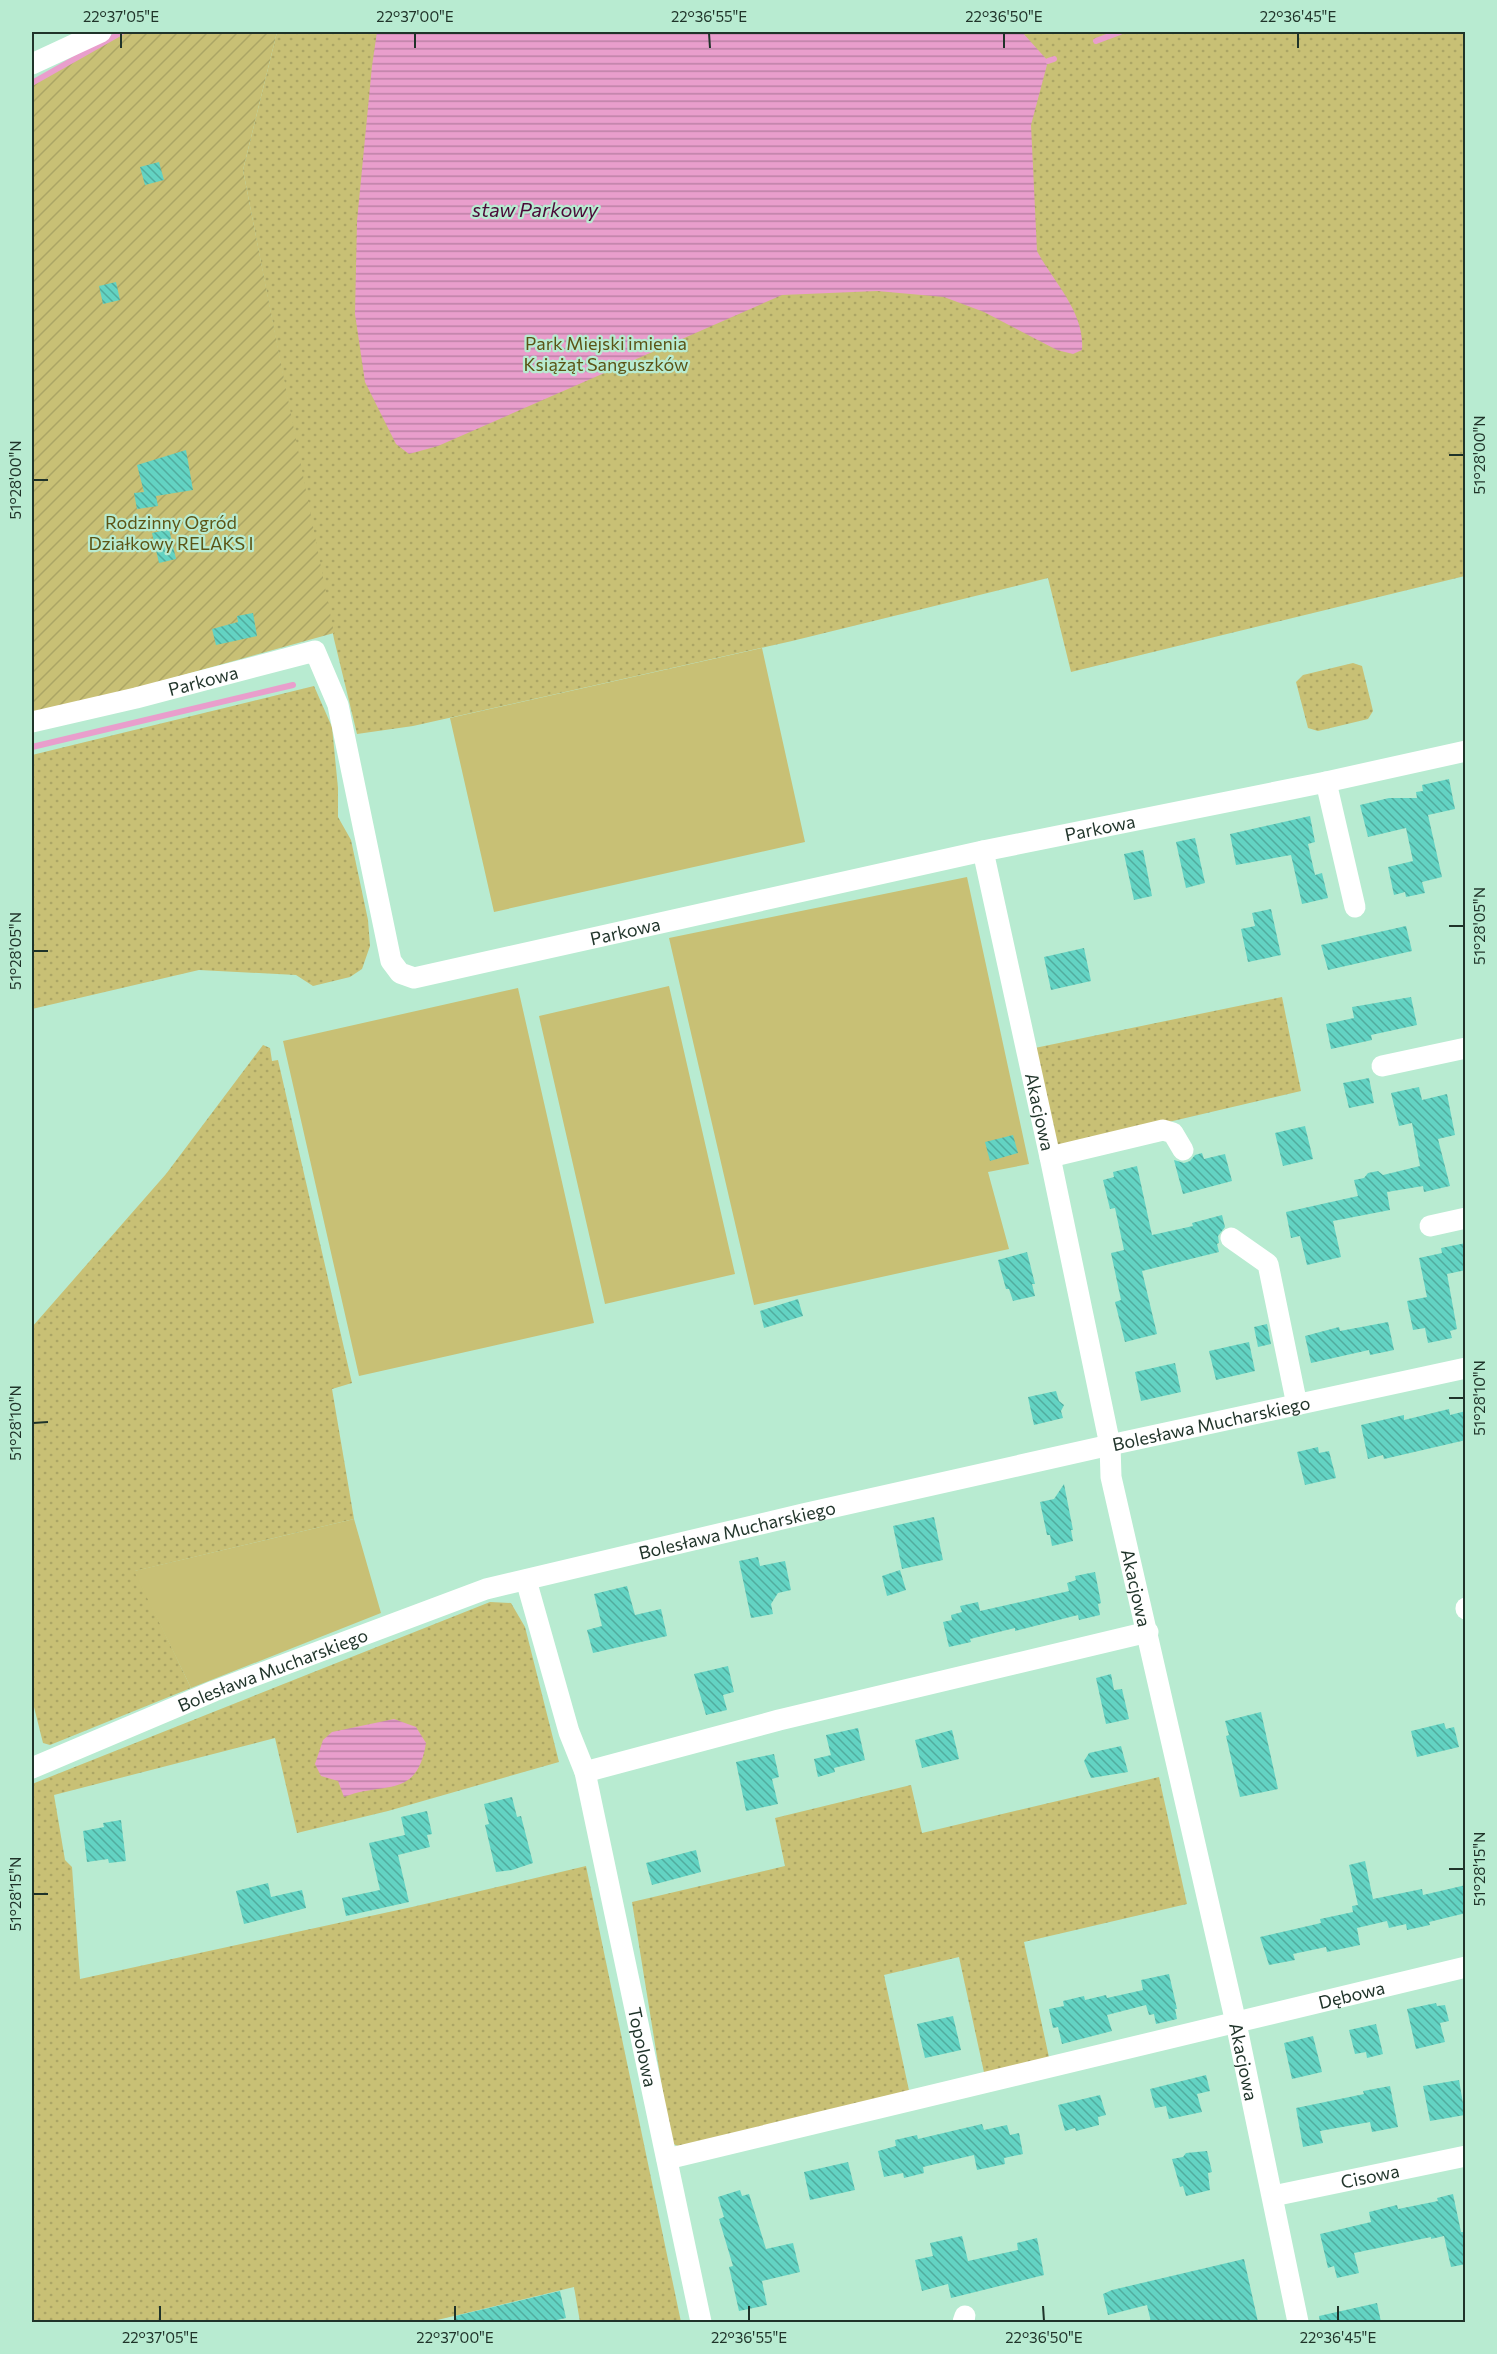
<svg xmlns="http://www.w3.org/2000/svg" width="1497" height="2354" viewBox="0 0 1497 2354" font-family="Commissioner,sans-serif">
  <defs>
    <pattern id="grass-dots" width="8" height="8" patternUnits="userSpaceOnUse" patternTransform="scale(1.5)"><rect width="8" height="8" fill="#c8c075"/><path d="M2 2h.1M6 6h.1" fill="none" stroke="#aba565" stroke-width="1.8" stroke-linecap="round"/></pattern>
    <pattern id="garden-furrows" width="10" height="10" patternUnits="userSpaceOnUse" patternTransform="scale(1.5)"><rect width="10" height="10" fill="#c8c075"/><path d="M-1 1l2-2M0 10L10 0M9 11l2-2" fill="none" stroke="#aba565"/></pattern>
    <pattern id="water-rules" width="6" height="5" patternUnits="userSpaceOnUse" patternTransform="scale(1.5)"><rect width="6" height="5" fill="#e99ecc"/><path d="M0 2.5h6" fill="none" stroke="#bc81a6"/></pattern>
    <pattern id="building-back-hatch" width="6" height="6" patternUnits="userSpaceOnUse" patternTransform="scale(1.5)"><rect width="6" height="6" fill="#63d3c3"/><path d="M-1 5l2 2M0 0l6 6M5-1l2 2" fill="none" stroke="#51ac9e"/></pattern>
  </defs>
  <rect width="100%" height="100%" fill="#b8ebd1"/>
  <path fill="url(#grass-dots)" d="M277,32H1465V576L1071,672L1048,578L792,641L413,726L357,734L334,639L243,170Z
    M1353,663L1362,666L1373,711L1368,719L1318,731L1308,728L1296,682L1303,675Z
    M314,686L332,727L338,788V817L351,840L368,920L370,946L362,969L350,977L313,986L296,975L199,970L32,1009V755Z
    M1282,997L1301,1091L1049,1150L1025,1050Z
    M263,1045L270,1048L272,1061L278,1060L352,1383L332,1389L354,1519L135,1571L191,1688L50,1745L43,1743L32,1699V1327L166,1174Z
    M490,1602L511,1603L525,1627L559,1762L388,1811L297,1833L275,1738L54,1795L65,1860L72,1867L80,1979L412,1907L586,1866L681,2322H580L574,2287L429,2322H32V1784Z
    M1159,1777L1187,1904L1024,1942L1050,2062L985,2077L959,1957L884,1975L910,2095L685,2149L671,2143L632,1902L785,1866L775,1818L911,1785L922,1833Z"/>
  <path fill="url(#garden-furrows)" d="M127,32H277L243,170L334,633L133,689L32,713V83L108,39Z"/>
  <path fill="#c8c075" d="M762,648L805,842L494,912L450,718Z
    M967,877L1029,1164L988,1172L1009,1249L754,1305L669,938Z
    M669,986L735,1274L605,1304L539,1016Z
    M518,988L594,1323L359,1376L283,1041Z
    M354,1519L381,1613L191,1688L134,1571Z"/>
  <path fill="url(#water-rules)" d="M377,32H1022L1048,61L1031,125L1037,251C1054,283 1085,312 1082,350L1073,354L1057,350L984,312L944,297L877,291L782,295L438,446L409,454L396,444L365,382L355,314L357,221L372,66Z
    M394,1719L416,1727L426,1743C417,1800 384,1781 344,1797L338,1781L321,1776L315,1764L323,1740L332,1732Z"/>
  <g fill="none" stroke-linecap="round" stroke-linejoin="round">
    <path stroke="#e99ecc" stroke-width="6" d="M1096,41L1120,32
      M1048,61L1054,59
      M32,83L122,32
      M32,747L293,685"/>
  </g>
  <path fill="url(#building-back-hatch)" d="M159,162L164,180L145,185L140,167Z
    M116,282L120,300L103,304L99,286Z
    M186,450L193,490L156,496L158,506L137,509L134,493L144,492L137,465Z
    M169,529L176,559L159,563L152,533Z
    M253,613L257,636L216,645L212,629L238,622L237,616Z
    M1449,779L1455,809L1428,815L1442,877L1422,882L1425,893L1406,897L1405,892L1394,895L1388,867L1413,861L1406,828L1368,837L1360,805L1389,798H1417L1416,792L1423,791L1422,785Z
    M1310,816L1315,842L1308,844L1315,875L1322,873L1328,898L1302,904L1291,855L1236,865L1230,834Z
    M1195,838L1205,883L1186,888L1176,842Z
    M1143,850L1152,896L1134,900L1124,854Z
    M1271,909L1281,955L1248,962L1241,929L1255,926L1252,913Z
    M1406,926L1412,951L1328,970L1321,945Z
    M1084,948L1091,981L1051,990L1044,957Z
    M1411,997L1417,1025L1371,1035L1372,1040L1331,1049L1326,1024L1354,1018L1352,1007Z
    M1369,1078L1374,1103L1349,1108L1343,1083Z
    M1419,1087L1422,1100L1447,1094L1455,1135L1438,1139L1450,1186L1424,1192L1423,1186L1387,1192L1390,1210L1333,1221L1341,1257L1307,1265L1300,1236L1291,1238L1286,1212L1358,1196L1354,1180L1364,1178L1368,1173L1378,1171L1383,1175L1420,1166L1412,1123L1399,1126L1391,1093Z
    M1305,1126L1313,1159L1283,1166L1275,1133Z
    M1013,1135L1018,1153L990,1161L985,1142Z
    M1202,1153L1204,1159L1225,1154L1232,1181L1183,1194L1174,1160L1184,1163L1190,1161L1195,1155Z
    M1137,1166L1152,1235L1193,1226L1192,1223L1222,1215L1225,1227L1218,1236L1219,1243L1217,1244L1219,1252L1142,1271L1157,1334L1125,1342L1115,1302L1121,1300L1111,1253L1124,1250L1115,1208L1110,1209L1103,1180L1114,1177L1113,1172Z
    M1466,1243V1270L1447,1274L1457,1329L1450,1331L1452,1338L1428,1343L1425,1328L1413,1330L1407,1301L1427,1297L1419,1258L1442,1253L1441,1248Z
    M1027,1252L1035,1284H1032L1035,1296L1013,1301L1009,1289H1006L998,1260Z
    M798,1299L803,1316L764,1328L760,1311Z
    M1388,1322L1394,1350L1370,1355L1369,1350L1311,1363L1305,1336L1339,1327L1340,1331Z
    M1267,1324L1271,1344L1258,1347L1254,1327Z
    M1249,1342L1255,1371L1216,1380L1209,1351Z
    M1175,1363L1181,1392L1141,1401L1135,1372Z
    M1056,1391L1059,1401L1064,1405L1061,1411L1063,1418L1034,1425L1028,1397Z
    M1449,1409L1450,1415L1466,1411V1440L1384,1459L1383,1455L1368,1459L1361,1425L1404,1415V1420Z
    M1318,1447L1319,1453L1329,1451L1336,1478L1305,1485L1297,1452Z
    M1064,1484L1073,1530H1071L1073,1541L1052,1546L1050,1535H1047L1040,1502L1054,1499Z
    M934,1517L943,1560L902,1569L893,1526Z
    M758,1557L760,1566L785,1561L791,1590L778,1593L771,1604L773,1614L751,1618L739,1561Z
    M900,1570L906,1590L887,1596L882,1576Z
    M1095,1572L1101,1603L1098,1604L1100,1615L1079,1620L1078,1615L1015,1631V1628L970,1639L971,1642L949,1647L943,1622L952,1620L951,1615L962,1612L960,1606L978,1602L980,1611L1069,1591L1067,1583L1076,1580L1075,1576Z
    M627,1586L635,1615L661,1609L667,1636L593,1653L587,1630L602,1626L594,1594Z
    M728,1666L734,1692L723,1695L727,1710L706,1715L694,1674Z
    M1111,1674L1114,1690L1122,1689L1129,1719L1106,1724L1096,1678Z
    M1261,1712L1278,1789L1240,1797L1226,1736L1229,1735L1225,1721Z
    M1444,1723L1446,1729L1454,1727L1459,1747L1417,1757L1411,1731Z
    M858,1728L865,1760L834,1768L826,1735Z
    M952,1730L959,1759L922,1768L915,1740Z
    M1121,1746L1128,1772L1091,1778L1084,1761L1089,1753Z
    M774,1754L779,1777L772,1779L778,1804L746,1811L736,1762Z
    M831,1755L835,1772L818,1777L814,1759Z
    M512,1797L517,1817L521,1816L533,1863L512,1870L496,1872L485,1825L489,1824L484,1804Z
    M427,1811L432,1834L427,1835L430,1847L398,1855L409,1902L346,1916L342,1898L380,1890L369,1843L405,1835L401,1817Z
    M121,1820L126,1861L109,1863L108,1859L87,1862L83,1831L104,1827L103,1823Z
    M696,1850L701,1872L652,1885L646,1863Z
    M1365,1861L1373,1899L1422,1889L1423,1895L1466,1885V1913L1429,1922L1430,1925L1407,1930L1406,1924L1389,1928L1387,1921L1357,1928L1360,1945L1327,1952L1326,1947L1293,1954L1295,1960L1269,1965L1260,1937L1321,1923L1320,1919L1353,1912L1352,1906L1358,1905L1349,1865Z
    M268,1883L271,1897L302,1890L306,1908L244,1924L236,1891Z
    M1169,1974L1177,2009H1175L1177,2019L1156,2024L1154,2014L1149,2015L1146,2005L1107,2015L1112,2031L1062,2044L1058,2027L1053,2028L1049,2009L1064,2006L1063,2001L1084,1996L1085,2000L1106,1995L1107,1998L1143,1990L1141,1980Z
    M1436,2003L1437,2006L1445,2005L1449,2021L1440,2023L1445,2042L1416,2049L1407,2009Z
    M953,2016L961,2050L925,2058L917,2024Z
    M1376,2024L1383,2054L1367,2058L1366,2052L1355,2054L1349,2030Z
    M1313,2036L1322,2072L1292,2079L1284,2043Z
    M1206,2075L1210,2091L1197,2094L1202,2112L1169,2119L1166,2106L1155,2108L1150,2089Z
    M1459,2080L1465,2115L1430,2121L1423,2086Z
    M1390,2086L1398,2127L1372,2132L1370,2122L1320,2131L1323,2143L1303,2147L1296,2108L1364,2094L1363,2091Z
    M1100,2095L1106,2115L1098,2117L1099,2125L1076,2131L1075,2128L1065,2131L1058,2105Z
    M982,2124L984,2130L1007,2125L1010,2135L1019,2133L1023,2154L1004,2158L1005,2164L977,2170L974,2155L923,2167L924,2173L904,2178L903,2173L884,2177L878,2151L896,2146L895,2140L917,2135L918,2139Z
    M1207,2151L1212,2172L1208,2173L1210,2190L1186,2196L1183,2186L1180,2187L1172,2159L1183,2157L1186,2153Z
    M848,2162L855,2190L810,2200L804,2172Z
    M740,2190L742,2196L749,2194L766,2249L793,2243L800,2272L762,2281L767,2305L739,2311L729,2267L733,2266L719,2219L724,2217L718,2197Z
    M1453,2194L1461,2232H1466V2264L1451,2267L1444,2236L1431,2239V2237L1354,2253L1359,2273L1337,2278L1334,2266L1328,2268L1320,2234L1371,2222L1369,2212L1397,2205L1398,2209L1438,2201L1437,2198Z
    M962,2236L968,2261L1018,2250L1017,2243L1037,2238L1044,2275L951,2298L948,2284L922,2291L915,2260L933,2256L930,2243Z
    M1244,2259L1258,2322H1151L1147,2305L1108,2315L1103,2294L1112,2290Z
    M560,2291L566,2318L548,2322H456L455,2316Z
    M1377,2303L1381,2322H1320L1319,2316Z"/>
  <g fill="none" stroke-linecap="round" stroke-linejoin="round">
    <g stroke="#fff" stroke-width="21">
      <path d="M32,64L101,32"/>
      <path id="s1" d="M32,722L136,698L315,651L338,705L391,961L400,973L414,978L983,851L1326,782L1466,751"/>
      <path d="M1326,782L1355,907"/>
      <path id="s2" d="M983,851L1050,1157L1110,1445L1111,1477L1236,2023L1298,2322"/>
      <path d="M1382,1066L1466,1048"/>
      <path d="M1050,1157L1163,1130L1173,1133L1183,1150"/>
      <path d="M1430,1226L1466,1218"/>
      <path d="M1231,1238L1268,1264L1297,1405"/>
      <path id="s3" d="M526,1580L569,1732L585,1772L701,2322"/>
      <path d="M1466,1608V1609"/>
      <path id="s4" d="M32,1768L214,1691L486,1589L803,1514L1110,1445L1466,1368"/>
      <path d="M585,1772L779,1720L1148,1632"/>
      <path id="s5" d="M667,2159L1466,1967"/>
      <path id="s6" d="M1273,2196L1466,2156"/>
      <path d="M963,2322L965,2316"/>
    </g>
  </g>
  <path fill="none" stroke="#1f3329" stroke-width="2" d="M121,33V48M415,33V48M709,33L710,48M1004,33V48M1298,33V48M1449,455H1464M33,480H48M1449,926H1464M33,951H48M1449,1398H1464M33,1423L48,1422M1449,1869H1464M33,1894H48M160,2306V2321M455,2306V2321M749,2306V2321M1043,2306L1044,2321M1338,2306V2321"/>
  <g text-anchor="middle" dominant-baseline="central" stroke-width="4.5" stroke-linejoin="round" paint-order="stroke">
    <g font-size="18" fill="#5b5415" stroke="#b8ebd1">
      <text x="606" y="343">Park Miejski imienia<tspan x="606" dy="21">Książąt Sanguszków</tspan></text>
      <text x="171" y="522">Rodzinny Ogród<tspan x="171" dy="21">Działkowy RELAKS I</tspan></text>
    </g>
    <g font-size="18" fill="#1f3329" stroke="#b8ebd1">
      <text stroke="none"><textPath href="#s1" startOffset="176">Parkowa</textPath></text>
      <text stroke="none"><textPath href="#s1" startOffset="1344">Parkowa</textPath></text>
      <text stroke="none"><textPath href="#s1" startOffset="858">Parkowa</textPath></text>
      <text stroke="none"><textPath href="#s2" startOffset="267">Akacjowa</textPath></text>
      <text stroke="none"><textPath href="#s4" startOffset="1232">Bolesława Mucharskiego</textPath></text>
      <text stroke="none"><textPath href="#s4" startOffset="746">Bolesława Mucharskiego</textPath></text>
      <text stroke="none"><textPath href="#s2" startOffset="753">Akacjowa</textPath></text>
      <text stroke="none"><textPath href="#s4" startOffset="260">Bolesława Mucharskiego</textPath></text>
      <text stroke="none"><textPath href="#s5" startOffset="704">Dębowa</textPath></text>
      <text stroke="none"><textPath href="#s3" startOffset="482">Topolowa</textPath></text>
      <text stroke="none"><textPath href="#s2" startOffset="1239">Akacjowa</textPath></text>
      <text stroke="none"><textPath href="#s6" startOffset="99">Cisowa</textPath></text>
    </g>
    <g font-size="20" font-style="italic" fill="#4b0a38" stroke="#b8ebd1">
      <text x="535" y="209">staw Parkowy</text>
    </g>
  </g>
  <rect width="1497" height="2354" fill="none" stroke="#b8ebd1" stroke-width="66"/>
  <rect x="33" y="33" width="1431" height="2288" fill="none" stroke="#1f3329" stroke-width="2"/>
  <g font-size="15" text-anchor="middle" fill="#1f3329">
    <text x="121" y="22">22°37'05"E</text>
    <text x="415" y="22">22°37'00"E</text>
    <text x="709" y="22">22°36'55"E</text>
    <text x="1004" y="22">22°36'50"E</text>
    <text x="1298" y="22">22°36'45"E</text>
    <text transform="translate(1480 455) rotate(-90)" y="5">51°28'00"N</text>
    <text transform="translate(16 480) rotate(-90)" y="5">51°28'00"N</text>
    <text transform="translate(1480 926) rotate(-90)" y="5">51°28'05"N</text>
    <text transform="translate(16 951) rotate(-90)" y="5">51°28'05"N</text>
    <text transform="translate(1480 1398) rotate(-90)" y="5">51°28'10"N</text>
    <text transform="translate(16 1423) rotate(-90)" y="5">51°28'10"N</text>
    <text transform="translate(1480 1869) rotate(-90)" y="5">51°28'15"N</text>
    <text transform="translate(16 1894) rotate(-90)" y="5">51°28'15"N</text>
    <text x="160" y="2343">22°37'05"E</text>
    <text x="455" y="2343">22°37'00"E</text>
    <text x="749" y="2343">22°36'55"E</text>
    <text x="1044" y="2343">22°36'50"E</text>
    <text x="1338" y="2343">22°36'45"E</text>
  </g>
</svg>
